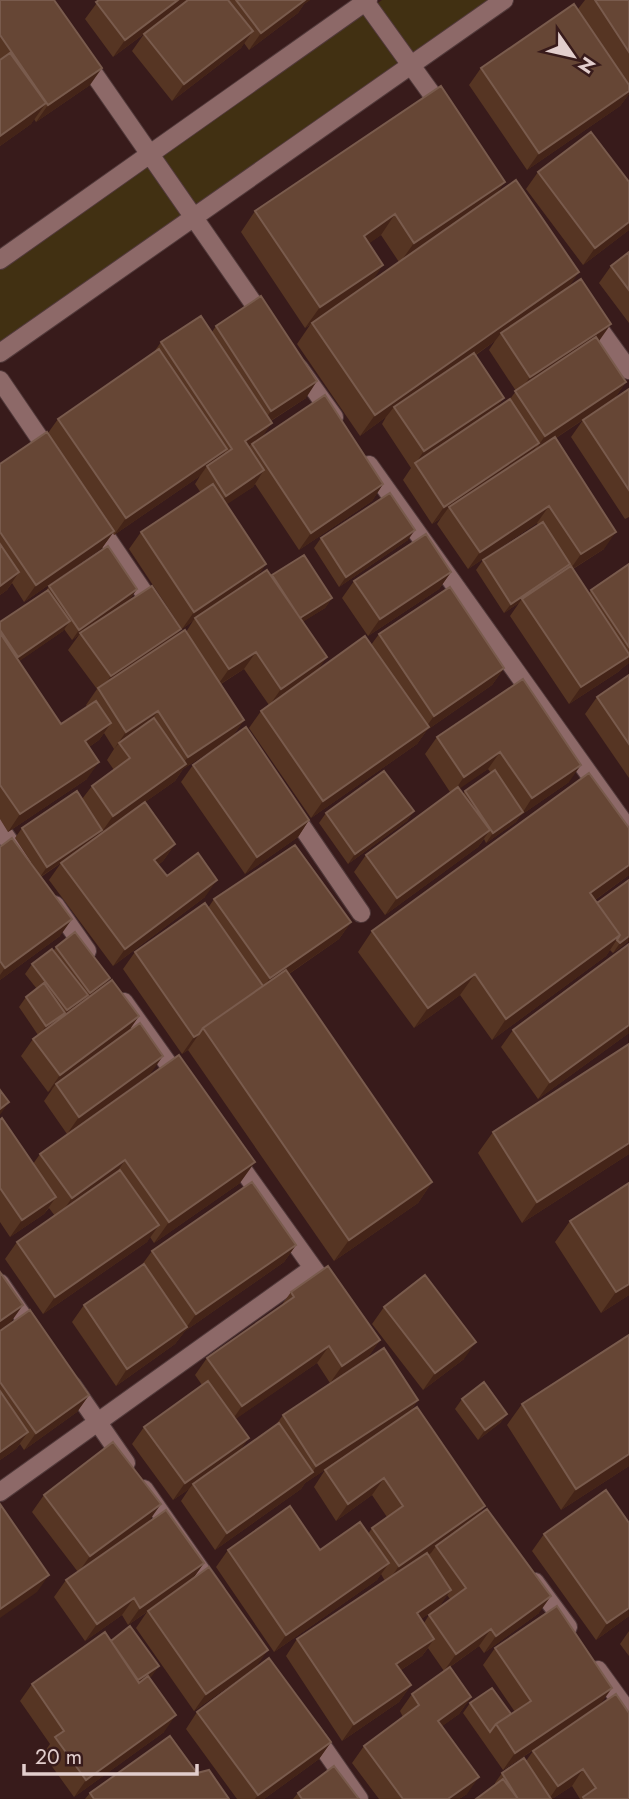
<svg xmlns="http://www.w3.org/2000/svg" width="629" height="1799" viewBox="0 0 629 1799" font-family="Jost,sans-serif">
  <rect width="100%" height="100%" fill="#381b1b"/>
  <path fill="#413012" d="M382,0H496L0,346V269Z"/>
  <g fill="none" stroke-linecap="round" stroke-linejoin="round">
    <defs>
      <path id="minor" d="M364,0L444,111
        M83,58L265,320
        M0,260L368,0
        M590,316L629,370
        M0,353L504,0
        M299,368L334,417
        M0,380L51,455
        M369,465L629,830
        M96,522L157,612
        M290,809L361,913
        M0,828L22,860
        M55,905L87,951
        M124,1002L181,1082
        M233,1156L331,1293
        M0,1283L35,1334
        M72,1385L126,1463
        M144,1489L216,1592
        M0,1492L313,1268
        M535,1582L568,1627
        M598,1670L629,1713
        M311,1730L359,1799"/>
    </defs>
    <use href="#minor" stroke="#51393a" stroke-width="20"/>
    <use href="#minor" stroke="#8d6968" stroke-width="18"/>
  </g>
  <path fill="#563523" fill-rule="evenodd" d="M0,0L90,85L36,122L34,119L31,124L0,146Z
    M99,0H310L304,4L298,13L249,50L244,43L241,48L172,101L132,51L144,34L156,25L113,57L85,19Z
    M585,0H629V94L620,106L527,170L469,85L481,68L578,9Z
    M538,172L629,230L583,265L526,189Z
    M496,195L568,288L598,341L626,382L614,399L629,389V517L625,519L571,437L583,420L556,438L604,549L573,569L589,593L591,590L629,564V663L621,669L618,672L569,704L510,616L519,603L504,613L476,570L483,560L538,525L537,523L468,569L437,524L441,518L432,524L403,480L411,468L382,424L386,417L360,436L297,344L310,325L305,328L241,232L255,211ZM381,235L399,262L372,281L369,243ZM495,341L489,350L516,391L510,399L497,408L476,355Z
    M629,252V323L599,283L611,266Z
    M216,326L306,398L271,421L261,438L383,484L372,501L299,550L255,484L253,487L226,504L266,564L256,578L271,576L272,575L332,598L325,608L302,622L318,670L371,645L379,634L504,668L492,685L427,730L417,744L311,818L249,728L261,711L269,705L244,669L221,684L244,720L232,737L183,769L175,781L145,802L175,844L163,861L158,865L167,876L205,897L113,966L49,880L61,863L74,854L41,877L60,936L0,980V847L38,873L15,838L22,828L82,799L92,786L114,770L107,760L114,749L104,733L99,740L89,747L87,779L8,832L0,819V622L46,591L49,586L137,589L130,599L105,617L176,636L186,632L193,621L182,629L129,549L141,532L201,493L195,484L200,476L114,535L113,533L102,548L24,602L12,583L7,590L0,595V464L48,433L58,419L154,352L161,342L212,332ZM64,629L72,640L79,635L68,650L97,689L86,705L87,707L61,724L19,661L63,631ZM132,811L98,837L100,833Z
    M321,538L408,540L339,587L314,548Z
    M451,572L439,589L368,636L342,598L354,581Z
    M629,675V778L585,714L597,697Z
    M523,679L569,782L521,815L516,822L486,843L484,839L478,847L385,915L354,872L366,855L450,792L425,754L437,737ZM488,769L491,773L465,791L463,794L459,788Z
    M193,765L309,820L298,837L245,874L181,782Z
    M414,811L407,821L348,864L319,823L326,813Z
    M629,828V875L595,900L597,903L629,880V941L613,953L610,950L606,956L492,1040L460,995L414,1028L358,952L372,931Z
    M214,899L351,922L339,939L289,974L432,1182L418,1203L334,1261L188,1050L182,1054L123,969L135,952L208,908Z
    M629,944V1033L538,1099L501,1047L513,1030Z
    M56,947L105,986L139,1016L128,1032L151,1073L67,1134L44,1101L53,1088L48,1092L21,1056L33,1039L38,1035L19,1007L26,997L37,989L25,974L32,964L54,950Z
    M629,1044V1154L522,1223L478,1153L493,1132Z
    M179,1055L240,1183L154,1243L150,1237L147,1242L43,1314L5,1259L17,1242L55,1216L49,1208L44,1214L10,1237L0,1222V1120L33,1164L40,1154Z
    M629,1183V1295L601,1313L555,1242L570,1221Z
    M296,1245L284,1262L185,1331L175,1344L116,1386L72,1322L84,1305L141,1266L152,1251Z
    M291,1292L380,1340L368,1357L330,1383L317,1363L235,1419L241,1450L276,1425L283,1415L418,1400L410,1412L480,1514L539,1613L484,1653L479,1646L450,1667L471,1697L459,1714L442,1726L467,1794L459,1799H379L352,1763L364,1746L403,1717L400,1711L412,1694L444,1671L428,1648L422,1656L401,1670L411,1685L399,1702L342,1741L286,1656L297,1639L385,1581L381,1574L377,1580L274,1652L216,1567L228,1550H320L368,1534L372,1528L387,1517L372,1495L336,1521L314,1487L325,1470L337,1462L305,1483L301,1489L215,1550L181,1501L189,1489L173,1500L132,1444L144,1427L202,1385L195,1375L207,1358L281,1306ZM447,1595L450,1599L429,1615L424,1623L421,1619L439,1607Z
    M384,1307L464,1359L423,1390L372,1324Z
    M0,1331L89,1395L77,1412L24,1450L20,1444L16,1449L0,1460Z
    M462,1399L507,1414L500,1423L478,1440L455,1409Z
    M522,1404L629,1466L561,1510L507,1425Z
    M44,1495L149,1521L123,1540L204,1563L193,1578L256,1667L194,1711L136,1628L147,1612L128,1625L122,1615L85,1641L54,1597L66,1580L78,1572L32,1512Z
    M629,1523V1616L596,1640L532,1551L544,1534Z
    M629,1631V1656L620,1644Z
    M111,1641L152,1676L149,1677L164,1732L74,1797L43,1754L50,1744L20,1701L32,1684Z
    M495,1648L601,1705L629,1799H580L572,1786L552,1799H476L495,1784V1783L502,1773L526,1761L533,1751L581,1719L503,1770L463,1713L470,1703L511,1714L515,1712L483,1665Z
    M197,1712L331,1742L319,1759L264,1799H237L186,1729Z
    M197,1773L229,1799H85L90,1793Z
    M298,1793L359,1799H293Z"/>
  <path fill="#442418" d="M178,0H189L113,57L125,40Z
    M304,0H310L304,4L298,13L249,50L261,33Z
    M253,31L241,48L172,101L184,84Z
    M102,68L90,85L36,122L48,105Z
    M629,91V94L620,106L527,170L539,153Z
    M46,103L31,124L0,146V136Z
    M505,182L490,203L399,264L414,243Z
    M395,214L381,235L350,257L364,236Z
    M629,222V230L583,265L595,248Z
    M383,265L369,286L305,328L320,307Z
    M579,272L565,293L501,333L495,341L396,410L394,407L386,417L360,436L375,415Z
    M611,324L599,341L518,394L530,377Z
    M317,381L306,398L259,428L271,411Z
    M626,382L614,399L533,453L545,436Z
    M504,398L492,415L415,464L424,451Z
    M272,423L260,440L252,444L233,458L245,441Z
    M539,443L527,460L449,507L441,518L432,524L444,507Z
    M227,449L215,466H207L200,476L114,535L126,518Z
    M264,470L253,487L214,513L226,496Z
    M383,484L372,501L299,550L311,533Z
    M549,506L537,523L468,569L480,552Z
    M415,530L408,540L339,587L346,577Z
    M114,531L102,548L24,602L36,585Z
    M616,532L604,549L569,571L581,554Z
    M266,564L254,581L195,618L193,621L182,629L194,612Z
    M570,564L563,574L522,599L519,603L504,613L511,604Z
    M19,572L7,590L0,595V586Z
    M451,572L439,589L368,636L380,619Z
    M137,589L130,599L72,640L79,630Z
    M332,598L325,608L293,628L300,618Z
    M70,621L63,631L11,667L18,657Z
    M181,629L169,646L99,693L111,676Z
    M256,652L244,669L217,686L229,669Z
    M629,656V663L621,669L618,672L569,704L581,687Z
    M327,657L315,674L269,706L281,689Z
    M504,668L492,685L427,730L417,744L311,818L323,801L424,730L434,716Z
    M158,711L146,728L119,743L114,749L126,732Z
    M244,720L232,737L183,769L175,781L101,833L113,816L179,769L188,757Z
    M111,723L99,740L73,758L85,741Z
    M500,752L488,769L452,794L464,777Z
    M99,762L87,779L8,832L20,814Z
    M581,765L569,782L521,815L516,822L486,843L493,833L523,812L532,798Z
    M414,811L407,821L348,864L355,854Z
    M309,820L298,837L245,874L257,857Z
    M102,830L95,840L40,877L47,867Z
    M490,830L478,847L385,915L397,898Z
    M175,844L163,861L142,877L154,860Z
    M629,865V875L575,914L590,893Z
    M217,880L205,897L113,966L125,949Z
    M72,919L60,936L0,980V975L5,968Z
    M351,922L339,939L258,995L270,978Z
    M620,935L606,956L492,1040L506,1019Z
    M629,936V941L613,953L620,943Z
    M475,974L460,995L414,1028L428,1008Z
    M110,978L103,988L83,1003L90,993Z
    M88,995L81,1005L60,1020L67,1010Z
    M65,1013L58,1023L39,1036L46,1026Z
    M139,1016L127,1033L56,1084L53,1088L48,1092L60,1075Z
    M629,1025V1033L538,1099L550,1082Z
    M199,1034L188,1050L182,1054L194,1037Z
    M163,1056L151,1073L67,1134L79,1117Z
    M9,1102L0,1115V1109Z
    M629,1143V1154L522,1223L537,1202Z
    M125,1160L111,1181L57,1219L72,1198Z
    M255,1162L240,1183L154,1243L169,1222Z
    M432,1182L418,1203L334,1261L349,1240Z
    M56,1197L44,1214L10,1237L22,1220Z
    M159,1225L147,1242L43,1314L55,1297Z
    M296,1245L284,1262L185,1331L175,1344L116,1386L127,1369L186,1328L196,1314Z
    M629,1284V1295L601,1313L616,1292Z
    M23,1305L11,1322L0,1330V1321Z
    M380,1340L368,1357L330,1383L342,1366Z
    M476,1342L464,1359L423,1390L435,1373Z
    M329,1346L317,1363L230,1423L242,1406Z
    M89,1395L77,1412L24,1450L36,1433Z
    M418,1400L406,1417L305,1483L301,1489L215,1550L227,1533L313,1472L316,1466Z
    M507,1414L500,1423L478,1440L485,1430Z
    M28,1432L16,1449L0,1460V1452Z
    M249,1438L237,1455L193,1484L189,1489L173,1500L185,1483Z
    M629,1454V1466L561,1510L576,1489Z
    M384,1478L372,1495L336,1521L348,1504Z
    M161,1504L149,1521L78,1573L90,1556Z
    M485,1506L473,1523L436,1546L431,1553L387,1583L399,1566Z
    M204,1563L192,1580L128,1625L140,1608Z
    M389,1563L377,1580L274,1652L286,1635Z
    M49,1575L37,1592L0,1618V1609Z
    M451,1590L439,1607L405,1630L417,1613Z
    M551,1596L539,1613L484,1653L496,1636Z
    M134,1598L122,1615L85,1641L97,1624Z
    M629,1608V1616L596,1640L607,1623Z
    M491,1629L479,1646L444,1671L456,1654Z
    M434,1639L422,1656L384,1681L396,1664Z
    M268,1650L256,1667L194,1711L206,1694Z
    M159,1666L152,1676L130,1691L137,1681Z
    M411,1685L399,1702L342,1741L354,1724Z
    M612,1688L600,1705L503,1770L515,1753Z
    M471,1697L459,1714L426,1738L438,1721Z
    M176,1715L164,1732L74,1797L86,1780Z
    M331,1742L319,1759L264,1799H255L258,1795Z
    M583,1769L572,1786L552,1799H549L558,1786Z
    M479,1777L467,1794L459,1799H448Z"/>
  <path fill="#664635" stroke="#795b4d" stroke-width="2" d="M0,0H54L102,68L48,105L0,35Z
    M99,0H178L125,40L96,2Z
    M188,0H228L253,31L184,84L144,34Z
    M236,0H305L261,33Z
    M595,0H629V52Z
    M574,4L629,85V91L539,153L481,68Z
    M10,53L46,103L0,136V60Z
    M441,86L505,182L414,243L395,214L364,236L383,265L320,307L255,211Z
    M591,132L629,182V222L595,248L538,172Z
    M516,180L579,272L375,415L312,323Z
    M629,252V290L611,266Z
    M581,279L611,324L530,377L501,333Z
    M261,296L317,381L271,411L216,326Z
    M201,316L272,423L245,441L264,470L226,496L207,466L232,449L161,342Z
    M596,337L626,382L545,436L515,391Z
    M159,349L227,449L126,518L58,419Z
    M474,353L504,398L424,451L394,407Z
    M629,389V490L583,420Z
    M325,395L383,484L311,533L252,444Z
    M510,399L539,443L444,507L415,463Z
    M47,432L114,531L36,585L0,532V464Z
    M555,437L616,532L581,554L549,506L480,552L449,507Z
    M213,484L266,564L194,612L141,532Z
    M390,493L415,530L346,577L321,538Z
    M543,522L570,564L511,604L483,560Z
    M426,534L451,572L380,619L354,581Z
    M0,544L19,572L0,586Z
    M108,546L137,589L79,630L49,586Z
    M304,555L332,598L300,618L272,575Z
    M629,564V647L591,590Z
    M571,566L629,654V656L581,687L522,599Z
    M267,570L327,657L281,689L256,652L229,669L195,618Z
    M152,586L181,629L111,676L80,633Z
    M450,587L504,668L434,716L379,634Z
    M48,590L70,621L18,657L0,630V622Z
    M185,630L244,720L188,757L158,711L126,732L98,688Z
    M0,633L61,724L96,701L111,723L85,741L99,762L20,814L0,785Z
    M365,636L429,727L323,801L261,711Z
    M629,675V744L597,697Z
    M523,679L581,765L532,798L500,752L464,777L437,737Z
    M154,718L186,764L113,816L92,786L130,758L119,743Z
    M246,727L309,820L257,857L193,765Z
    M495,770L523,812L493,833L465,791Z
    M384,771L414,811L355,854L326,813Z
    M589,773L629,828V865L590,893L620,935L506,1019L475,974L428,1008L372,931Z
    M458,787L490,830L397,898L366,855Z
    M77,791L102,830L47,867L22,828Z
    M145,802L175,844L154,860L167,876L198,853L217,880L125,949L61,863Z
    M12,838L72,919L5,968L0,961V847Z
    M295,845L351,922L270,978L214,899Z
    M629,880V936L620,943L617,940L620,935L597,903Z
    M205,903L263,986L203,1028L199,1034L194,1037L135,952Z
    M75,932L110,978L90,993L56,947Z
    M629,944V1025L550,1082L513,1030Z
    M52,949L88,995L67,1010L32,964Z
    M286,970L432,1182L349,1240L203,1028Z
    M112,980L139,1016L60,1075L33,1039Z
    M44,983L65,1013L46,1026L26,997Z
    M140,1023L163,1056L79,1117L56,1084Z
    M629,1044V1143L537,1202L493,1132Z
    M179,1055L255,1162L169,1222L125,1160L72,1198L40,1154Z
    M0,1090L9,1102L0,1109Z
    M2,1118L56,1197L22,1220L0,1188V1120Z
    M120,1170L159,1225L55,1297L17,1242Z
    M252,1182L296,1245L196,1314L152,1251Z
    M629,1183V1284L616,1292L570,1221Z
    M144,1264L187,1327L127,1369L84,1305Z
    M328,1266L380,1340L342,1366L329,1346L242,1406L207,1358L294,1297L291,1292Z
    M0,1272L23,1305L0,1321Z
    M425,1275L476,1342L435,1373L384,1307Z
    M30,1310L89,1395L36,1433L0,1382V1331Z
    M629,1335V1454L576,1489L522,1404Z
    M384,1348L418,1400L316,1466L283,1415Z
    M208,1381L249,1438L185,1483L144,1427Z
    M484,1382L507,1414L485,1430L462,1399Z
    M0,1391L28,1432L0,1452Z
    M417,1407L485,1506L399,1566L372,1528L403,1506L384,1478L348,1504L325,1470Z
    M279,1423L313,1472L227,1533L193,1484Z
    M113,1442L161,1504L90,1556L44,1495Z
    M606,1490L629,1523V1608L607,1623L544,1534Z
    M0,1504L49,1575L0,1609Z
    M290,1506L320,1550L360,1522L389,1563L286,1635L228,1550Z
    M487,1509L551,1596L496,1636L491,1629L456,1654L429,1615L466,1588L436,1546Z
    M166,1510L204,1563L140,1608L134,1598L97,1624L66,1580Z
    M427,1553L451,1590L417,1613L434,1639L396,1664L411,1685L354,1724L297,1639Z
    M209,1567L268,1650L206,1694L148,1611Z
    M557,1606L612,1688L515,1753L496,1724L531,1701L495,1648Z
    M130,1626L159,1666L138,1680L111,1641Z
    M105,1632L139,1683L148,1676L176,1715L86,1780L55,1737L64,1731L32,1684Z
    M269,1658L331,1742L258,1795L197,1712Z
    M450,1667L471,1697L438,1721L479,1777L448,1799H403L364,1746L419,1705L412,1694Z
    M492,1688L511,1714L496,1724L490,1732L470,1703Z
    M616,1694L629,1713V1799H584L583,1797L596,1788L583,1769L558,1786L533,1751Z
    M170,1736L197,1773L209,1770L229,1799H94L90,1793Z
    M524,1758L551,1799H518L502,1773Z
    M334,1766L359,1799H302L298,1793Z
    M503,1779L518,1799H476Z"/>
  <g transform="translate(573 56) rotate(124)" stroke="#381b1b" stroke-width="5" paint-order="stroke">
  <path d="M0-5L12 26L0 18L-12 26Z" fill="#e2cecd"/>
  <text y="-10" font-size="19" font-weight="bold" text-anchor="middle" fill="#e2cecd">N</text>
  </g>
  <path d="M24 1764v10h173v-10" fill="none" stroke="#e2cecd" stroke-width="3.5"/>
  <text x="35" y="1764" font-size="21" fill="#e2cecd" stroke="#381b1b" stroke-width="5" paint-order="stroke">20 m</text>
</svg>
